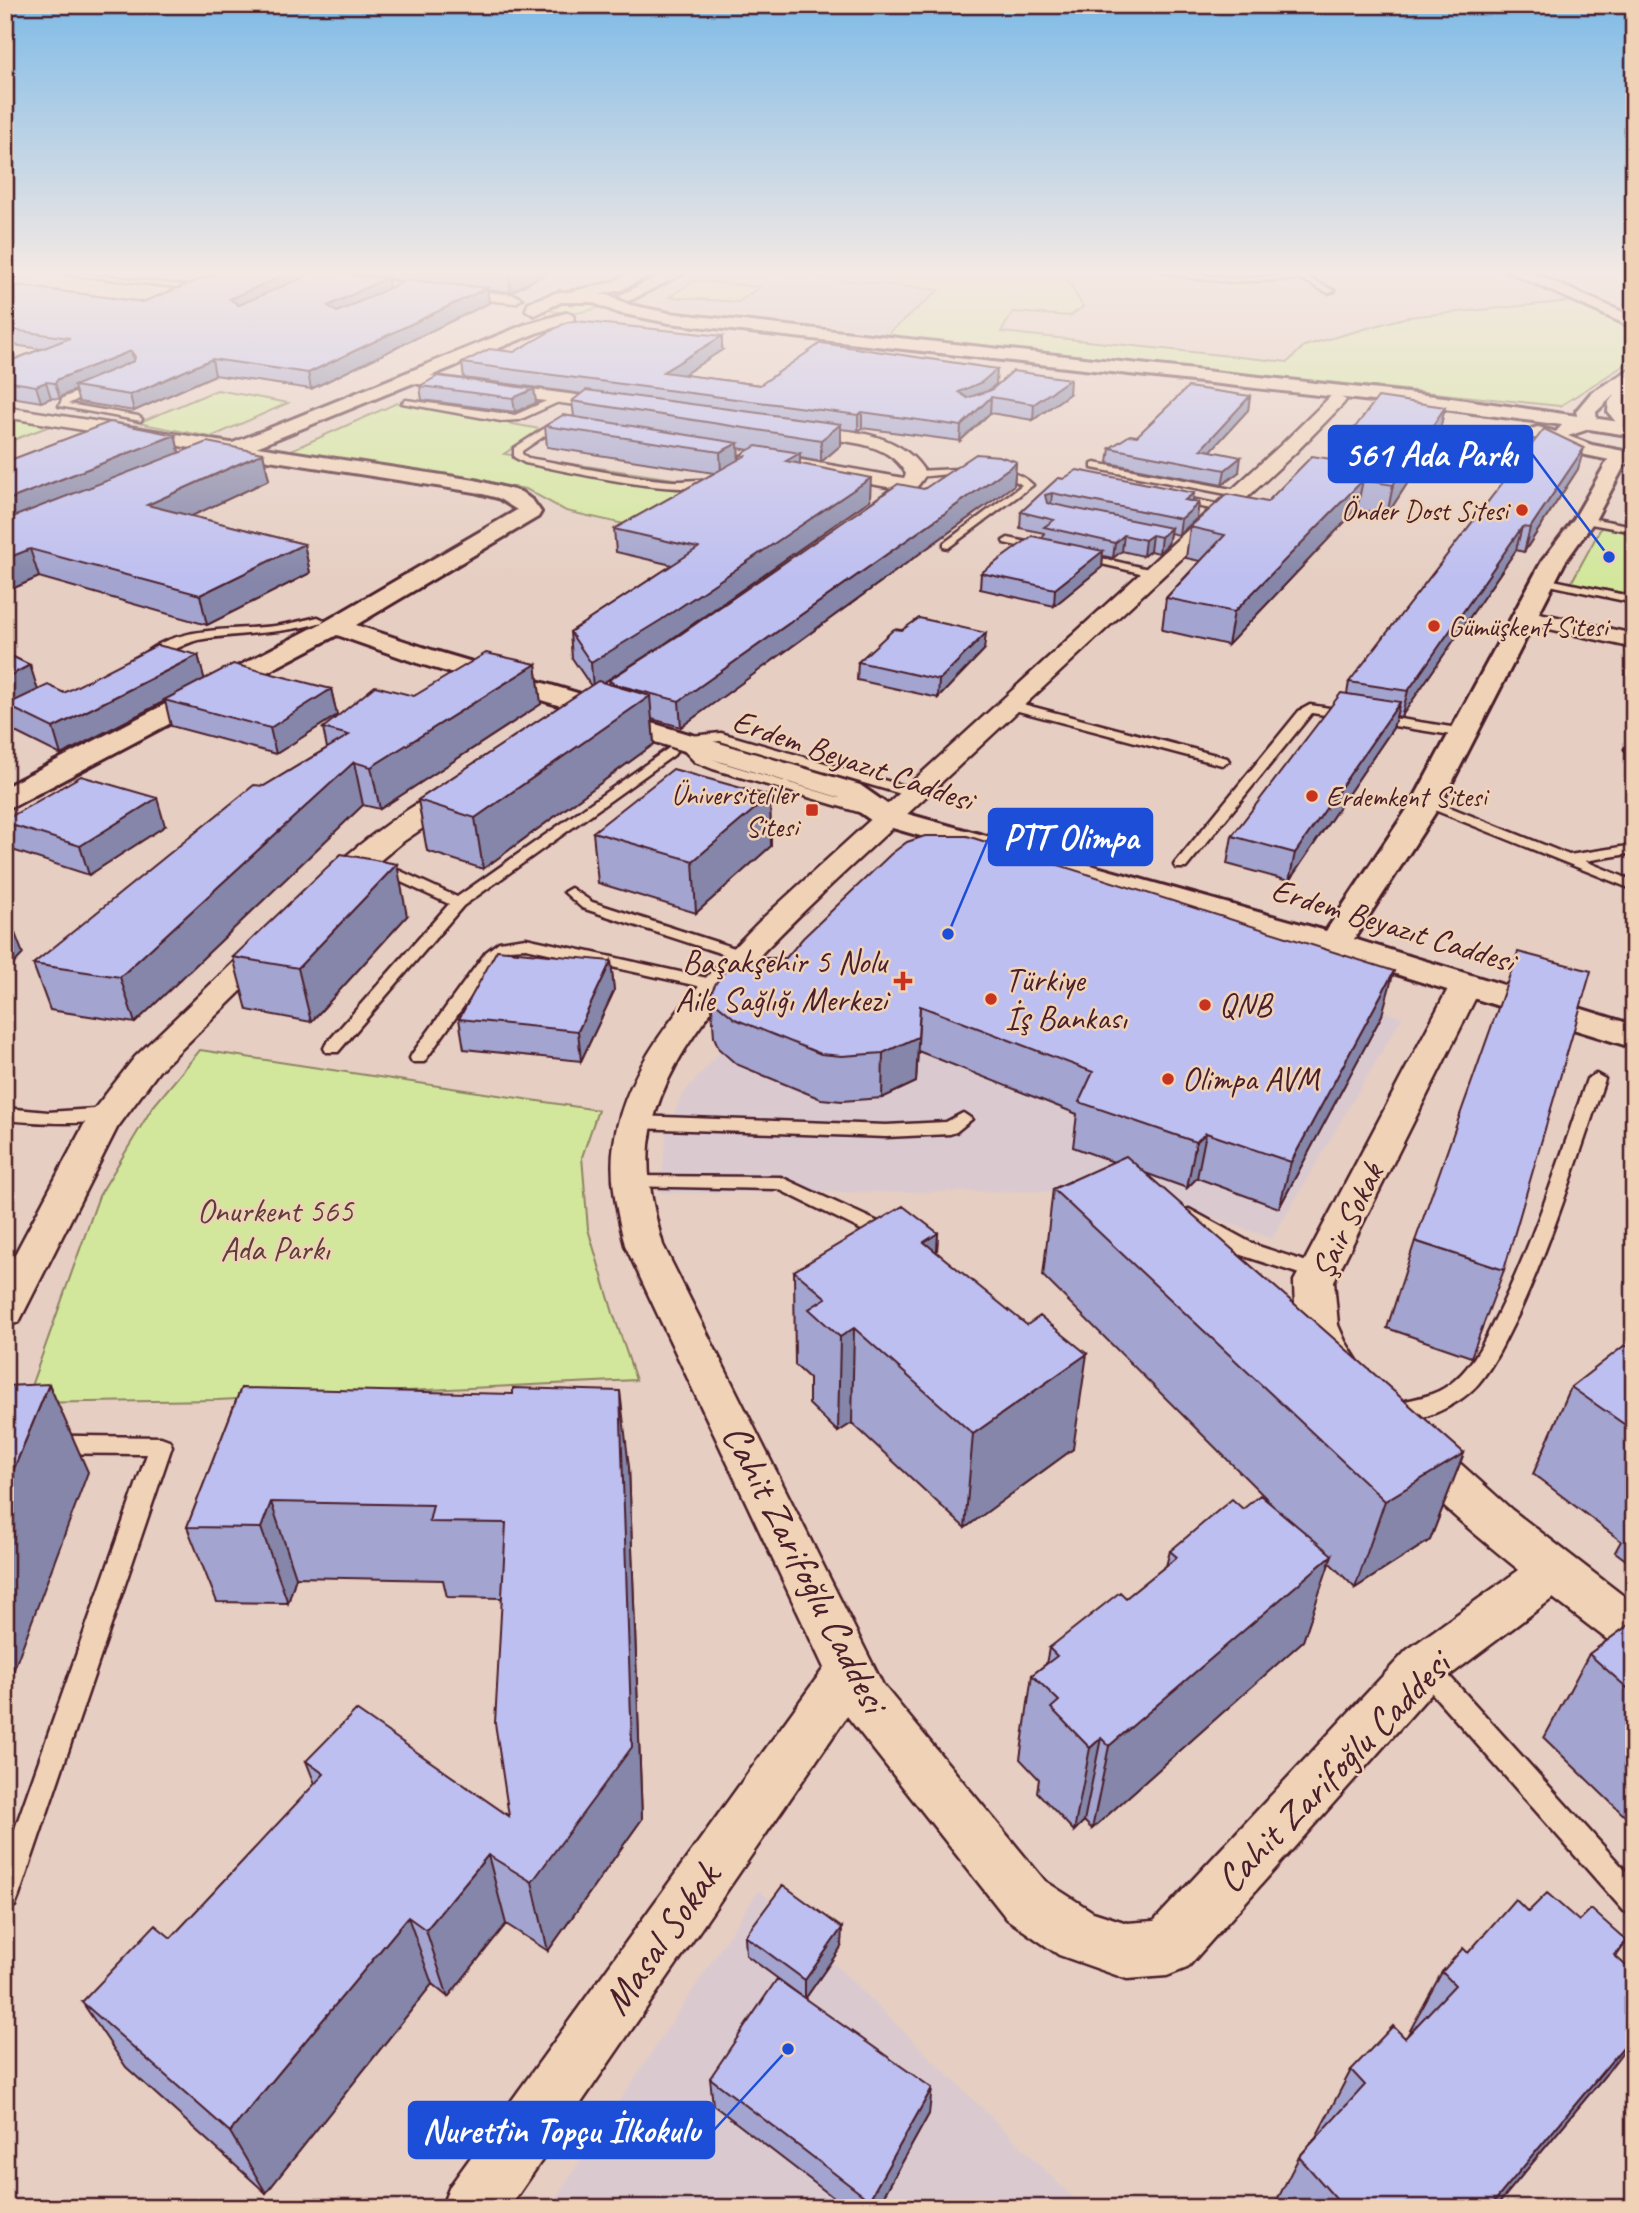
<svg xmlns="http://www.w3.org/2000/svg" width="1639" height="2213" viewBox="0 0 1639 2213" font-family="Caveat,sans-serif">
  <rect width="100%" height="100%" fill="#e6cec2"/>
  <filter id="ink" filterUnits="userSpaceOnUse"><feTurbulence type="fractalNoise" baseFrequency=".0143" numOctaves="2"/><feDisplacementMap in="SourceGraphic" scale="14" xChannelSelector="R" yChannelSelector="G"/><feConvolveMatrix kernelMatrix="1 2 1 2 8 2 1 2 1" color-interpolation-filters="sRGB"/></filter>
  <g filter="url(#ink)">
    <path fill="#dacad0" d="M421,270H619L606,279L590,283L530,290L406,277Z
      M709,270H742L940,290L890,332L722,314L657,303Z
      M890,861L1402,1017L1272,1239L1139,1191L660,1193L667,1130L682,1095Z
      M759,1890L1084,2208H549Z"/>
    <path fill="#d2e79c" stroke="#8e8364" stroke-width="2" d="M742,270L1063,271L1083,307L1070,316L1013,312L1001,332L1288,362L1304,346L1407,317L1573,301L1634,328V359L1560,406L891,337L890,332L939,290Z
      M696,280L760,287L738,302L669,297Z
      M585,300L596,303L598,308L573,314L552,311L548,307L562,301Z
      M217,390L288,403L211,437L138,423Z
      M397,403L540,429L504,454L694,482L637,527L566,511L526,489L289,451Z
      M5,418L50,426L5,443Z
      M1602,526L1634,532V595L1571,583Z
      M200,1050L598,1110L582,1157L588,1229L613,1313L636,1380L217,1400L25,1403L99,1196L152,1108Z"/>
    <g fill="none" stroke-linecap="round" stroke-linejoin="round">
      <defs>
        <path id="service" d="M34,270H57L205,288L201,290Z
          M1156,270L1231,278L1293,276L1287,272L1292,270L1335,291L1328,293L1301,279L1231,282L1197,279Z
          M98,383L101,388L68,404L138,416L142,419L141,421L59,406L63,398Z
          M560,395L563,400L519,420L501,421L402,403L406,400L515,415Z
          M553,423L556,424V428L522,451V454L528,458C576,466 623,477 672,481C683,482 711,477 719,482C690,501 563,470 525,463L514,457V448Z
          M1095,463L1237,490L1242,493L1237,496L1092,468V464Z
          M958,469C983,468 1014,466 1033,485L948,548L944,547V543L1022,485C995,465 947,475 916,477L911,474L916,471Z
          M1176,496L1221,505L1226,508L1221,511L1172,501V497Z
          M1584,517L1634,526V532L1580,522V518Z
          M1008,538L1046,546L1047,548L1042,551L1004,543L1003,541Z
          M1080,553L1157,571L1158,573L1153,576L1076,558V554Z
          M1544,578L1634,597V603L1540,583V579Z
          M318,617L324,620L322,622C281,635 240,632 198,640C184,643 148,665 139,658C173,625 232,631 275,626C290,624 304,620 318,617Z
          M1011,701L1227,758L1229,761L1222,765L1007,708V702Z
          M1310,705L1464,729L1470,733L1464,737L1312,713L1186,868H1176L1174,865L1176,862L1299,711Z
          M33,711L37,712V718L5,734V725Z
          M721,733L918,790L920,793L918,796H908L720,741L692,744L705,756L723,763L877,809V815L872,816L713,769L695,762L675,741L681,737Z
          M1632,745L1634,746V754L1625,749Z
          M669,748L676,752L674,755L463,906L338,1052H326L324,1048L326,1044L449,904L375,870L373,867L375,864H385L457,897Z
          M1427,798L1569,855L1634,845V853L1585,861L1634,881V890L1422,805V799Z
          M571,888L592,902L747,952L749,955L741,960L735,958L582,908L564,892Z
          M526,938L716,980L724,985L716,990L526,948L508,949L498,958L424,1062H412L410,1058L412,1054L486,952L499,942Z
          M1596,1074L1605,1079C1578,1158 1553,1239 1518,1315C1506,1338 1495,1364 1478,1384C1459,1406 1415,1427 1386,1418L1383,1412L1386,1406C1411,1398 1434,1399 1455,1380C1475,1363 1487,1336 1498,1313C1535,1238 1560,1158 1587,1079Z
          M5,1108L48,1112L110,1108L119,1114C108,1128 25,1122 5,1120Z
          M963,1113L972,1119L956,1132L950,1134L886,1137L636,1128L627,1122L636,1116L886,1125L946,1122Z
          M630,1176L781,1177L898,1231L901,1236L898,1241H884L778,1189L623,1186L621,1182L623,1178Z
          M1189,1209L1255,1245L1325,1268L1328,1273L1325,1278L1318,1280L1241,1255L1182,1221L1180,1216L1182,1211Z
          M5,1435L161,1437L169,1440L172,1446L19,1896L15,1906L5,1910V1857L147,1454L5,1453Z
          M1424,1655L1433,1658L1634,1880V1915L1624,1911L1415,1674L1412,1666L1415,1658Z"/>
        <path id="minor" d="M235,270H282L515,295L522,299L515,303L242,274Z
          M409,373L621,401L630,406L621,411L403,382L401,378L403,374Z
          M1337,395L1346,400L1343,404L1296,452L832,884C764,950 659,1046 649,1145C646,1180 654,1212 663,1245L883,1685L1045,1881L1093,1912L1127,1923L1154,1921L1407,1650L1519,1570C1486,1543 1416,1488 1397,1452L1404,1440L1419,1435L1434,1440L1512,1510L1634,1604V1653L1617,1647L1553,1598L1441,1682L1187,1968L1167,1976L1127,1979L1059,1955L1007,1919L847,1716L509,2208H441L450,2186L824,1668L625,1245C617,1212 609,1178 614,1144C625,1058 704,977 763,918L1282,444L1331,396Z
          M5,407L209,439L218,445L209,451L5,417Z
          M794,425C840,430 901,429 926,474C917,491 882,524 862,519L859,515L862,511L893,488L783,468L780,464L783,460L790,458L904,478L906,474C885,434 825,443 788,434L785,430L788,426Z
          M1526,610L1634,634V648L1518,622L1515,617L1518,612Z
          M460,782L470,784L474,790L470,796L401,843L336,897L326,900L316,897L311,891C330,863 428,790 460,782Z
          M271,935L282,937L286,944L282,951L159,1071L117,1128L19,1322L5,1327V1273L88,1117L135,1057L260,937Z
          M1465,977L1476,980L1481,987L1334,1281L1338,1325L1345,1341L1360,1365L1354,1376L1339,1381L1324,1376C1302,1347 1294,1318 1294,1281L1449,987L1454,980Z"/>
        <path id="tertiary" d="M637,270H657L621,290L571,301L563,296L565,293L610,283Z
          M669,270H689L633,299L627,301L619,296Z
          M1505,270H1526L1634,317V328Z
          M1634,367V396L1627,407L1634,418V434L1619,426L1608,412L1609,402L1615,394L1596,412L1597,423L1594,427H1580L1576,411L1591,393Z
          M211,440L475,480L521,492L533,501L541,512L538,517L356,625L435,651L601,700L615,712L860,785L897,811L1326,931L1412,802L1542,561L1574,519L1612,453H1626L1629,457L1595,520L1565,562L1442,802L1354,939L1634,1025V1048L1322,951L875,823L838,797L595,724L581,712L417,663L337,635L16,805L5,808V787L326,621L517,510L498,498L475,492L204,450L201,446L204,442Z"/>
        <path id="secondary" d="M559,292L607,295L630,305L669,313L1444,397L1634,424V436L1589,429L1568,436L1592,445L1634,453V465L1581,454L1531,437L1528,433L1531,429L1538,427L1556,432L1562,425L1444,409L669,323L619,313L591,302H561L534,315L526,310L529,302Z
          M566,313L572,314L574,318L572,322L536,333L195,472H181L177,468L181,464L524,325Z"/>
      </defs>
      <use href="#service" stroke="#4a1f2b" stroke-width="5"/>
      <use href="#minor" stroke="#4a1f2b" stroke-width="5"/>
      <use href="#tertiary" stroke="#4a1f2b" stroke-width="6"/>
      <use href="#secondary" stroke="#4a1f2b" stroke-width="6"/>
      <use href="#service" fill="#f0d2b6" fill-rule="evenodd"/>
      <use href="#minor" fill="#f0d2b6" fill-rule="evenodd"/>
      <use href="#tertiary" fill="#f0d2b6" fill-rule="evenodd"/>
      <use href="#secondary" fill="#f0d2b6" fill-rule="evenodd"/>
    </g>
    <path fill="#a3a4cf" stroke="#4a1f2b" stroke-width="2" fill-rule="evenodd" d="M224,270H553L511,292L487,290L489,303L311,389L215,375L134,411L79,402L75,390L62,396L60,399L51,398L41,402L5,396V363L41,349L5,344V284L143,302ZM298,270L315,272L300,279ZM388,279L404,281L389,288Z
      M722,350L683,375L760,385L996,384L988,391L1069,394L1033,420L990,413L960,441L862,428L858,431L841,429V445L821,462L800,458V464L870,500L663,645L603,683L610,685L609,680L924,489L1016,463L1014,485L681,727L652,719L654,744L483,869L427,851L418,800L591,686L572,658L570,632L672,565L616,552L614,529L714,473L547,447L545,426L574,416L572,401L582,394L464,378L462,363L514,352ZM738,448L749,450L740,455V458L739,459Z
      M420,386L534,389L536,403L515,412L422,400Z
      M1250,396L1248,410L1210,451L1239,472L1222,485L1108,463L1110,448L1137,436Z
      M1445,407L1439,434L1387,515L1357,509L1228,645L1162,630L1166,598L1200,561L1186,558L1190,527L1267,502L1331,459Z
      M175,435L179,452L263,453L269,480L191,516L304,544L310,573L207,625L39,577L5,592V462Z
      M1578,469L1524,552L1516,550L1401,717L1396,716L1393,728L1289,881L1227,864L1232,836L1347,694L1349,682Z
      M1058,478L1193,502L1197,518L1179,535L1170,533L1168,544L1159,553L1150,551L1143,556L1122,551L1113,558L1103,556L1102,567L1054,606L980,589L981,573L1043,538L1044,533L1020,528L1021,512Z
      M984,650L938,698L857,680L858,662Z
      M5,653L30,665L37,690L64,693L198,655L204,679L331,689L337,715L276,754L171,726L165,701L61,755L15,732L11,720L5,723Z
      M536,664L541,704L380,809L363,805L135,1023L50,1010L33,964L264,786L327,748L323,728L414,696Z
      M770,796L771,846L696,913L598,883L593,832Z
      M5,820L165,826L89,875L12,850L5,831Z
      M407,916L311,1022L247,1010L233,957Z
      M611,961L614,991L581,1061L464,1049L459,1019Z
      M711,993L1382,1015L1279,1208L1197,1178L1187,1188L1145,1173L1464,1453L1430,1540L1355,1588L1329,1562L1303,1641L1092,1829L1084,1821L1074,1831L1037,1792L1039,1779L1020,1759L1032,1675L1046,1664L1049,1648L1126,1598L1166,1566L1170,1551L1243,1509L1273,1505L1043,1276L1053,1189L1114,1162L1073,1147L1077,1114L918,1051L916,1082L882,1098L842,1101L821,1099L736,1064L719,1049L714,1037Z
      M938,1233L937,1252L1073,1449L965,1528L852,1423L838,1432L809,1404V1378L795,1365L794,1271Z
      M1415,1241L1504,1270L1471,1357L1387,1328Z
      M1634,1350V1566L1615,1552L1621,1541L1533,1474L1571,1387Z
      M241,1388L629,1467L642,1819L548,1951L506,1924L448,1997L432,1984L266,2193L126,2067L82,2002L171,1938L315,1784L306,1761L509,1816L502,1598L447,1597L443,1580L296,1577L288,1603L217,1602L187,1527Z
      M1634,1621V1825L1544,1738L1589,1654Z
      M1528,1912L1616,1957L1606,2074L1495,2208H1273L1299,2157L1316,2137L1351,2070L1405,2038L1407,2036L1442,1972Z
      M745,1936L841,1947L805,1999L929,2114L877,2208H847L713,2105L710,2078L804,1998L746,1955Z"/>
    <path fill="#8586a9" stroke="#4a1f2b" stroke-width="2" d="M295,270H298L301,283L234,314L230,299Z
      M517,270H553L511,292L509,274Z
      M387,278L390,292L331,321L328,306Z
      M487,288L489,303L311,389L308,373Z
      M722,336V350L664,387L663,372Z
      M131,351L135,367L74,386L75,390L62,396L60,399L55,383L58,379Z
      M212,359L215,375L134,411L130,395Z
      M997,369L996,384L981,397L959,407V392Z
      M1070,379L1069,394L1033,420L1034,404Z
      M46,382L51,398L41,402L36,386Z
      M534,389L536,403L515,412L513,398Z
      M1250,396L1248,410L1199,464L1201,449Z
      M991,397L990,413L960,441L961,426Z
      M1445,407L1439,434L1387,515L1393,485Z
      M862,412V428L858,431V415Z
      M841,424V445L821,462V440Z
      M175,435L181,461L5,532V501Z
      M738,443L739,465L721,474L720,452Z
      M1584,448L1578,469L1524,552L1530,528Z
      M263,453L269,480L155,533L147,505Z
      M800,453V475L786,461Z
      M1241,457L1239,472L1222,485L1225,470Z
      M1016,463L1014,485L681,727L679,701Z
      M871,478L870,500L663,645L593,689L591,663Z
      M1363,480L1357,509L1228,645L1234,612Z
      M1052,493L1051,508L1044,510L1045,495Z
      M1194,493L1192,508L1185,500Z
      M1199,503L1197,518L1179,535L1181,519Z
      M1522,527L1516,550L1401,717L1408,691Z
      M1171,528L1168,544L1159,553L1161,537Z
      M1124,535L1122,551L1113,558L1115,543Z
      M1152,535L1150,551L1143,556L1145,540Z
      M304,544L310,573L207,625L200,595Z
      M30,549L39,577L5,592V559Z
      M1103,551L1102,567L1054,606L1055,589Z
      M986,633L984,650L938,698L939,680Z
      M198,655L205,681L164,700L165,701L61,755L53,728Z
      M536,664L541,704L380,809L371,767Z
      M30,665L42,703L6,705L11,720L5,723V678Z
      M331,689L337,715L276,754L270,728Z
      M650,696L654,744L483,869L475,818Z
      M1400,702L1393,728L1289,881L1295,853Z
      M354,762L363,805L135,1023L120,977Z
      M770,796L771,846L696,913L693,861Z
      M157,798L165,826L89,875L80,846Z
      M397,864L407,916L311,1022L298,968Z
      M5,907L23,954L5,973Z
      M611,961L614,991L581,1061L578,1031Z
      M1394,971L1382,1015L1279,1208L1291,1162Z
      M920,1006L916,1082L882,1098L883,1053Z
      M1206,1133L1197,1178L1187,1188L1196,1142Z
      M938,1233L932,1328L924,1242Z
      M854,1328L852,1423L838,1432L840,1337Z
      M1087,1354L1073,1449L965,1528L973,1434Z
      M49,1384L88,1472L5,1693V1490Z
      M620,1391L629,1467L642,1819L548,1951L532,1882Z
      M1464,1453L1430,1540L1355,1588L1385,1501Z
      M271,1502L296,1577L288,1603L261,1528Z
      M1332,1555L1303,1641L1092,1829L1109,1746Z
      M1101,1738L1084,1821L1074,1831L1090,1748Z
      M488,1855L506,1924L448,1997L426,1930Z
      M408,1917L432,1984L266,2193L230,2132Z
      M842,1928L841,1947L805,1999V1980Z
      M1627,1941L1574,2018L1614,1955Z
      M1634,2034V2037L1606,2074L1495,2208H1489Z
      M932,2088L929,2114L877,2208H869V2200Z"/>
    <path fill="#bebff1" stroke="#4a1f2b" stroke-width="2" d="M224,270H295L230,299L239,305L318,271L387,278L328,306L337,312L407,280L487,288L308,373L212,359L130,395L74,386L134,361L135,357L131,351L58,379L55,383L46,382L36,386L5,381V363L70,338L5,329V284L143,302Z
      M472,270H517L509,274Z
      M576,321L722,336L663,372L760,385L821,343L997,369L982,382L959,392L967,398L991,390L1013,371L1070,379L1034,404L991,397L961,426L862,412L858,415L462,363L489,349L514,352L567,322Z
      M438,376L534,389L513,398L420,386Z
      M1188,387L1250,396L1201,449L1241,457L1225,470L1110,448L1130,435L1137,436Z
      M586,390L841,424L821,440L572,401Z
      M1378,397L1445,407L1393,485L1363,480L1234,612L1166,598L1225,535L1190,527L1227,494L1267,502L1312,456L1331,459Z
      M563,415L738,443L720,452L545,426Z
      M110,422L175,435L5,501V462Z
      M1544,429L1584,448L1530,528L1522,527L1408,691L1349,682Z
      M207,442L263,453L147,505L304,544L200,595L30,549L5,559V520Z
      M756,446L800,453L786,461L871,478L661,620L591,663L570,632L698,548L614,529L745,456L740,455Z
      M976,454L999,456L1015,461L1016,463L679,701L614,684L609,680L681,634L898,484L924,489Z
      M1077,470L1194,493L1185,500L1199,503L1181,519L1052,493L1045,495L1047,503L1171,528L1161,537L1152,535L1145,540L1124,535L1115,543L1044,527L1054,520L1021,512L1058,478L1063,479Z
      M1032,536L1103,551L1055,589L981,573Z
      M919,618L986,633L939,680L858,662L894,629L902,630Z
      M157,645L198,655L53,728L6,705L48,685L64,693Z
      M5,653L30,665L5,678Z
      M486,653L536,664L371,767L354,762L120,977L33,964L254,785L264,786L349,735L323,728L375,686L414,696Z
      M233,664L331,689L270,728L164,700Z
      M598,681L650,696L475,818L418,800Z
      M1341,693L1400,702L1295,853L1232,836Z
      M673,769L770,796L693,861L593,832Z
      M81,776L157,798L80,846L5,823V820Z
      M925,836H967L1394,971L1291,1162L1206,1133L1196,1142L1079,1102L1093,1072L920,1006L918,1037L883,1053L842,1056L821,1054L735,1019L717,1004L711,993L716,983L729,965L762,958H786L803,938L891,854L907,842Z
      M341,854L397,864L298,968L233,957Z
      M497,950L611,961L578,1031L459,1019Z
      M1518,952L1591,971L1504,1270L1415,1241Z
      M1126,1156L1464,1453L1385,1501L1053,1189Z
      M903,1206L938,1233L924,1242L1027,1325L1040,1316L1087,1354L973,1434L854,1328L840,1337L809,1309L826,1298L794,1271Z
      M1625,1345L1634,1350V1431L1571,1387Z
      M49,1384L5,1490V1386Z
      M241,1388L513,1394V1388L620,1391L632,1747L532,1882L488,1855L426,1930L408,1917L230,2132L82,2002L155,1925L171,1938L324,1774L306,1761L356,1710L509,1816L495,1723L506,1523L429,1522L433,1505L271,1502L261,1528L187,1527Z
      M1260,1495L1332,1555L1109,1746L1101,1738L1090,1748L1051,1708L1059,1701L1032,1675L1057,1656L1049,1648L1120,1592L1126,1598L1177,1557L1170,1551L1232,1499L1243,1509Z
      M1634,1621V1694L1589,1654Z
      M783,1885L842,1928L805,1980L745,1936Z
      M1547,1893L1579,1921L1591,1909L1627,1941L1614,1955L1634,1973V2034L1489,2208H1344L1299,2157L1365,2085L1351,2070L1393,2026L1405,2038L1455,1985L1442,1972L1463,1948L1468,1953L1515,1899L1528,1912Z
      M777,1979L932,2088L869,2200L710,2078Z
      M1002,2200L1013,2208H998Z"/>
  </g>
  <linearGradient id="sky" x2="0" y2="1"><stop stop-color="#80bbe7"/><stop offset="0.47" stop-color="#f4e9e4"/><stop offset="1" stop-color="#f4e9e4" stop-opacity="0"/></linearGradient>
  <rect width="1639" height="580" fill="url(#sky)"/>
  <g fill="#c8321e" stroke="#f0d2b6" stroke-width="2.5">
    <circle cx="1522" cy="510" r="7"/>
    <circle cx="1434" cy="626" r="7"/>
    <circle cx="1312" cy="796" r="7"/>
    <rect x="805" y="803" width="14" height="14" rx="3.5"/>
    <path d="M899.5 970.5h7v7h7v7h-7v7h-7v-7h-7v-7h7z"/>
    <circle cx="991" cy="999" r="7"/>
    <circle cx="1205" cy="1005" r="7"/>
    <circle cx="1168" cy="1079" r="7"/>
  </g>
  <g text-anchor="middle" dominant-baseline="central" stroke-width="5" stroke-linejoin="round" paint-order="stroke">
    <g font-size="28" fill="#4a1f2b" stroke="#f0d2b6" text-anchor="end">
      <text x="1508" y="510">Önder Dost Sitesi</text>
      <text x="1448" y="626" text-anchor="start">Gümüşkent Sitesi</text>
      <text x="798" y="794">Üniversiteliler<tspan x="798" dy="32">Sitesi</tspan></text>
      <text x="1326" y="796" text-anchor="start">Erdemkent Sitesi</text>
    </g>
    <g font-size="33" fill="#4a1f2b" stroke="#f0d2b6">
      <text transform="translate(853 760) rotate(19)">Erdem Beyazıt Caddesi</text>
      <text transform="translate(1393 925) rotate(17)">Erdem Beyazıt Caddesi</text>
      <text transform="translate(1347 1221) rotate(-64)">Şair Sokak</text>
    </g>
    <g font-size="33" fill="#4a1f2b" stroke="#f0d2b6" text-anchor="start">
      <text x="887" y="962" text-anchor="end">Başakşehir 5 Nolu<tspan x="887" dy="38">Aile Sağlığı Merkezi</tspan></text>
      <text x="1005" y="980">Türkiye<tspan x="1005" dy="38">İş Bankası</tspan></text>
      <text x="1219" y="1005">QNB</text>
      <text x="1182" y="1079">Olimpa AVM</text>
    </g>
    <g font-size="33" fill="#5e3d3c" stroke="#f0d2b6">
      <text x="275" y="1211">Onurkent 565<tspan x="275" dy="38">Ada Parkı</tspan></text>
    </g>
    <g font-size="40" fill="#4a1f2b" stroke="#f0d2b6">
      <text transform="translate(805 1568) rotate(63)">Cahit Zarifoğlu Caddesi</text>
      <text transform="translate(1333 1772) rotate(-46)">Cahit Zarifoğlu Caddesi</text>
      <text transform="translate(661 1939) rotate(-55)">Masal Sokak</text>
    </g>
  </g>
  <path fill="none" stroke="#1d4ed8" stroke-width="2.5" d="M1609 557L1532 454M948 934L989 837M788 2049L714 2130"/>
  <g fill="#1d4ed8" stroke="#f0d2b6" stroke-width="2.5">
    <circle cx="1609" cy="557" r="7"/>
    <circle cx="948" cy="934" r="7"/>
    <circle cx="788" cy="2049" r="7"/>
  </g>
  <g fill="#1d4ed8" stroke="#1d4ed8" stroke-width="2.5">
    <rect x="1329" y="426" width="203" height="56" rx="7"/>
    <rect x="989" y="809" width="163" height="56" rx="7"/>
    <rect x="409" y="2102" width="305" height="56" rx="7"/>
  </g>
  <g font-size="35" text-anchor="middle" font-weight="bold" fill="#fff">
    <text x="1431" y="466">561 Ada Parkı</text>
    <text x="1071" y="849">PTT Olimpa</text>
    <text x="561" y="2142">Nurettin Topçu İlkokulu</text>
  </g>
  <rect width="1639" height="2213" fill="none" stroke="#f0d2b6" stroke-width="28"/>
  <rect x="14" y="14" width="1611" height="2185" fill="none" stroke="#4a1f2b" stroke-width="2.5" filter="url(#ink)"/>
</svg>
